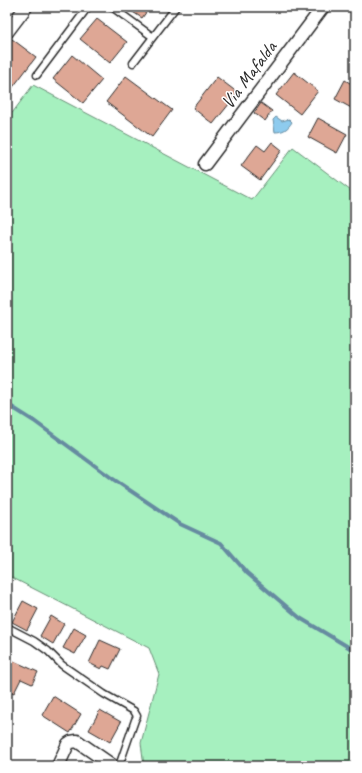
<svg xmlns="http://www.w3.org/2000/svg" width="362" height="773" viewBox="0 0 362 773" font-family="Caveat,sans-serif">
  <rect width="100%" height="100%" fill="#fff"/>
  <filter id="ink" filterUnits="userSpaceOnUse"><feTurbulence type="fractalNoise" baseFrequency=".025" numOctaves="2"/><feDisplacementMap in="SourceGraphic" scale="8" xChannelSelector="R" yChannelSelector="G"/><feConvolveMatrix kernelMatrix="1 2 1 2 8 2 1 2 1" color-interpolation-filters="sRGB"/></filter>
  <g filter="url(#ink)">
    <path fill="#a6f0bf" stroke="#688e75" d="M33,85L252,200L293,147L355,194V766H144L141,743L159,674L149,648L7,575V120Z"/>
    <path fill="#8ecbee" stroke="#668ba0" d="M276,117L282,121L289,119L292,122C288,129 283,132 275,132L273,120Z"/>
    <g fill="none" stroke-linecap="round" stroke-linejoin="round">
      <path stroke="#668ba0" stroke-width="4" d="M7,404L34,421L113,479L180,524L221,543L247,573L300,618L355,651"/>
    </g>
    <path fill="#dea795" stroke="#2b2b2b" d="M125,7H150L142,18Z
      M97,19L127,42L110,63L80,39Z
      M12,39L36,57L10,91L7,89V46Z
      M72,55L102,80L83,103L53,79Z
      M294,72L318,91L300,114L276,95Z
      M126,76L172,110L152,137L106,102Z
      M217,77L238,93L213,124L193,108Z
      M345,80L355,86V110L335,99Z
      M261,103L272,111L265,121L254,113Z
      M318,118L347,134L337,153L308,137Z
      M272,142L282,150L260,180L241,166L257,145L265,151Z
      M7,594L12,597L7,607Z
      M23,601L38,609L27,630L12,622Z
      M51,616L64,624L53,644L40,636Z
      M74,628L86,635L75,654L63,648Z
      M100,640L120,649L110,669L103,666L101,669L89,663Z
      M7,658L38,672L32,684L21,679L14,693L7,690Z
      M53,696L81,714L70,733L42,715Z
      M100,710L121,722L110,742L89,730Z"/>
    <g fill="none" stroke-linecap="round" stroke-linejoin="round">
      <defs>
        <path id="lane" d="M112,7L153,37
          M133,63L176,7
          M37,75L88,7
          M7,627L34,641L48,651L62,665L104,694L134,711L137,716L135,720L119,766"/>
        <path id="street" d="M7,32L26,7
          M205,164L323,7
          M58,766L68,744L71,742L77,741L113,766"/>
      </defs>
      <use href="#lane" stroke="#2b2b2b" stroke-width="9"/>
      <use href="#street" stroke="#2b2b2b" stroke-width="15"/>
      <use href="#lane" stroke="#fff" stroke-width="6"/>
      <use href="#street" stroke="#fff" stroke-width="12"/>
    </g>
  </g>
  <g text-anchor="middle" dominant-baseline="central" stroke-width="3" stroke-linejoin="round" paint-order="stroke">
    <g font-size="19" fill="#2b2b2b" stroke="#fff">
      <text transform="translate(249 75) rotate(-53)">Via Mafalda</text>
    </g>
  </g>
  <rect width="362" height="773" fill="none" stroke="#fff" stroke-width="24"/>
  <rect x="12" y="12" width="338" height="749" fill="none" stroke="#2b2b2b" stroke-width="1.5" filter="url(#ink)"/>
</svg>
